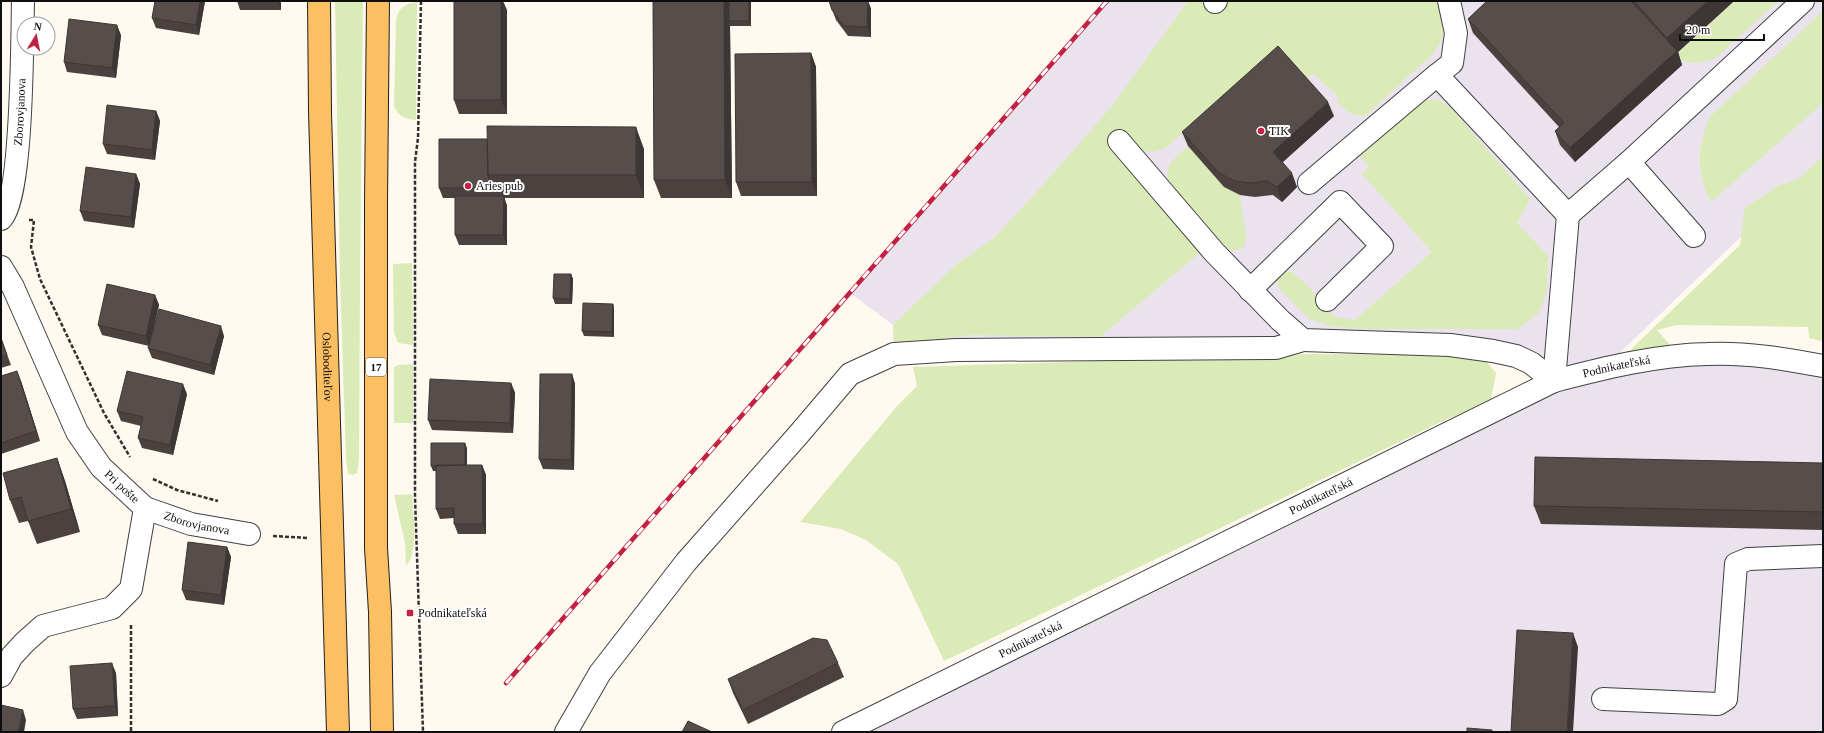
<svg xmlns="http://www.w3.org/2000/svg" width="1824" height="733" viewBox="0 0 1824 733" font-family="'Times New Roman',serif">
  <rect width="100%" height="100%" fill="#fff9ef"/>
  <path fill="#eae2ed" d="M1104,1H1823V158L1604,368L1661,359L1823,366V732H843L1553,381L1531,363L1450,345L894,354L893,325L849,292Z"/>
  <path fill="#daebb7" d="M335,1H363L360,277L359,460L357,473L353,475L348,474L346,460L340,277Z
    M1188,1H1202L1215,14L1228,1H1434C1450,19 1446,35 1433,54L1366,115C1352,118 1346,109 1336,101L1339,97L1313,74L1303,82L1247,76L1166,148L1152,152L1141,150L1204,249L1100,337L973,335L894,344L893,325L957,264L994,238L1044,184L1112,106Z
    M1734,1H1778L1716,58C1700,64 1689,65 1674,56Z
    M417,2L416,120C405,119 399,117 394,106L396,20C399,7 405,4 417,2Z
    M1823,11V103L1711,202C1696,173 1697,147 1710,117Z
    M1427,100L1440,101L1451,108L1530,199L1517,223L1548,256L1547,292L1538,314L1518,329H1360L1329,326L1308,318L1280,289L1276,281V276L1281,270C1302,269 1318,303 1334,316C1339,319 1349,319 1355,320L1432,252L1362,174L1369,166L1358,154L1415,102Z
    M1188,146L1224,187L1240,195L1246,237L1244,248L1233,251L1224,246L1171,188C1161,167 1173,160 1188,146Z
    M1823,156V335L1821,341L1809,338L1808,327L1677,325L1657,330L1672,347L1624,356L1740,245L1745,208L1778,186L1800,178Z
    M412,263L413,345L398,343L394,333L393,264Z
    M1313,354L1472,355L1487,362L1496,373L1491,399L1480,407L1447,419L944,661L898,564L866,540L841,529L800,522L898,405L917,386L913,367Z
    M413,364V423H394V367L398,365Z
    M412,494C413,514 419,551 406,566L405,543L394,495Z"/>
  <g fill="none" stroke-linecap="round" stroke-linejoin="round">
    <defs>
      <g id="minor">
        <path d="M1449,1L1456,33L1452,63L1437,75L1568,215L1629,162L1694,236"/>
        <path d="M1215,2L1216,1"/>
        <path d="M1119,141L1214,252L1280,320L1303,340L1450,345L1493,351L1516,356L1531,363L1554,381"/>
        <path d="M1629,162L1803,1"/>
        <path d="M1309,183L1437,75"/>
        <path id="s1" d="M1,219C23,198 22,38 23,1"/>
        <path id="s2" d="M1,267L13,287L77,432L101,467L145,508L131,589L112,608L43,626L25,642L12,656L1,676"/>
        <path d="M1250,290L1340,202L1382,246L1327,300"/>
        <path d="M1554,381L1568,215"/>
        <path id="s3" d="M145,508L191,524L249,534"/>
        <path d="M1603,699L1718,704L1726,699L1736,564L1748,559L1823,556"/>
        <path d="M566,732L600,673L686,562L799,434L850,374L894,354L956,350L1276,348L1303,340"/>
        <path id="s4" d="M843,732L1554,381C1604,368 1656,355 1707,354C1745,352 1786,359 1823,366"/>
      </g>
      <g id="major">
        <path id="s5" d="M319,1L320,112L338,732"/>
        <path d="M378,1L376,203V548L380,612L382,732"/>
      </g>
    </defs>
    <use href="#minor" stroke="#414141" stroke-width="24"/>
    <use href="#major" stroke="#1f1f1f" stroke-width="24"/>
    <path stroke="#303030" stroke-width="2.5" stroke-dasharray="4 2" stroke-linecap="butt" d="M421,1L418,138L415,162V497L423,732
      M29,220H34L31,247L40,279L104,413L130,457
      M153,479L177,490L218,501
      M273,536L308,538
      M131,625V732"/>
    <use href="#minor" stroke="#fff" stroke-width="22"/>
    <use href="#major" stroke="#fcbf62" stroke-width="22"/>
    <defs>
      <path id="rail" d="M506,683L1107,1"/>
    </defs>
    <use href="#rail" stroke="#c22241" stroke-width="4.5"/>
    <use href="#rail" stroke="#fff" stroke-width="3" stroke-dasharray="9" stroke-linecap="butt"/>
  </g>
  <path fill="#4b4240" d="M155,1H205L199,35L156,28L152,18Z
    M237,1H281V10H240Z
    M653,1H751V26H730L732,198H661L654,180Z
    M829,1H868L871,9V37L848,36L836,20Z
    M1487,1H1734L1678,52L1682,65L1575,162L1560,145L1555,131L1559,127L1473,33L1468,19Z
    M507,10V114H459L454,100Z
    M121,35L116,78L67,72L64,62Z
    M811,53L816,67L817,196H741L736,182Z
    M156,111L160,121L155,160L107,154L103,144Z
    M1334,116L1283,162L1297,187L1282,202L1273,195L1255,197L1240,195L1224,187L1188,146L1182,132Z
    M439,139L644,149V198H504L507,206V245H459L455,235V198H443L439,188Z
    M136,174L140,184L134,228L84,221L80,211Z
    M571,274L573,279L572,304H555L553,298Z
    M155,295L159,305L154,326L224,336L214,375L152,358L148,348L149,346L102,335L98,325Z
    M613,304L614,309V337L584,336L582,331Z
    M1,338L11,365L1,368Z
    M572,374L575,384L574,470L543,469L539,459Z
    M1,376L21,381L40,441L1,454Z
    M511,383L515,393L513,433L432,430L428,420Z
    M187,394L173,455L142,448L138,438L141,426L121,421L117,411Z
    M467,448V465H482L486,475V534H458L454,524V518L440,519L436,509V471H433L431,466Z
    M57,458L65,481L80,532L37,544L28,521L19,523L10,500Z
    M1823,463V530L1541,524L1534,506Z
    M227,547L231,557L224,605L186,600L182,590Z
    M838,663L844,677L748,724L733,693L728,679Z
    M116,673L118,716L77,719L73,709Z"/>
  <path fill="#3d3634" d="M200,1H205L199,35L196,25Z
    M278,1H281V10Z
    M501,1H503L507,10V114L501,100Z
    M724,1H730L729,21L730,26L732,198L725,180Z
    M749,1H751V26L749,21Z
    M868,1L871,9V37L867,27Z
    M1708,1H1734L1678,52L1682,65L1575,162L1570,148L1673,54L1667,38Z
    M117,25L121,35L116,78L112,68Z
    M811,53L816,67L817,196L812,182Z
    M1328,102L1334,116L1278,166L1273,152Z
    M156,111L160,121L155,160L152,150Z
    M636,127L644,149V198L636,175Z
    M1292,173L1297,187L1282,202L1277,187Z
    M136,174L140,184L134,228L131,217Z
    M504,196L507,206V245L503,235Z
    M571,274L573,279L572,304L570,299Z
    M155,295L159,305L149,346L146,336Z
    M613,304L614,309V337L612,332Z
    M221,326L224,336L214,375L210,365Z
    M17,371L21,381L40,441L36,431Z
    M572,374L575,384L574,470L571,460Z
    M511,383L515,393L513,433L510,423Z
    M183,384L187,394L173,455L170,445Z
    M465,443L467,448V471L465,465Z
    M57,458L65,481L80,532L71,509Z
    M482,465L486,475V534L483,524Z
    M227,547L231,557L224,605L221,595Z
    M1573,633L1578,647L1573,732H1567Z
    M112,663L116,673L118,716L115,706Z
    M23,710L26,720L24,732H18Z"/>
  <path fill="#574d4a" stroke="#3d3634" d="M155,1H200L196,25L152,18Z
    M454,1H501V100H454Z
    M653,1H724L725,180H654Z
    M729,1H749V21H729Z
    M829,1H868L867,27L844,26L832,10Z
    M1487,1H1631L1677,51L1570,148L1555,131L1564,123L1468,19Z
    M1634,1H1708L1667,38Z
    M69,19L117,25L112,68L64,62Z
    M1278,46L1328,102L1273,152L1292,173L1277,187L1267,181L1250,183L1235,181L1219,173L1182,132Z
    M811,53L812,182H736L735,54Z
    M107,105L156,111L152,150L103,144Z
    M487,126L636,127V175H488Z
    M439,139H487L488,175L492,188H439Z
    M86,167L136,174L131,217L80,211Z
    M455,196H504L503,235H455Z
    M554,274H571L570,299L553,298Z
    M107,284L155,295L146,336L98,325Z
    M583,303L613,304L612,332L582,331Z
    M159,309L221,326L210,365L148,348Z
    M1,338L7,355L1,357Z
    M17,371L36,431L1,443V376Z
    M127,371L183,384L170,445L138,438L143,417L117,411Z
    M540,374H572L571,460L539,459Z
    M430,379L511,383L510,423L428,420Z
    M431,443H465V465L431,466Z
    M1535,457L1823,463V512L1534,506Z
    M57,458L71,509L28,521L21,497L10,500L3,473Z
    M436,465H482L483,524H454V508L436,509Z
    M188,542L227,547L221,595L182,590Z
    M1517,630L1573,633L1567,732H1511Z
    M813,638L827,640L838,663L743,710L728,679Z
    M112,663L115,706L73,709L70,666Z
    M1,705L23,710L18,732H1Z
    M688,721L712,732H682Z
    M1467,728L1492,730V732H1467Z"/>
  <g fill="#c22241" stroke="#fff" stroke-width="1.5">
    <circle cx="1261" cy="131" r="4"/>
    <circle cx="468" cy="186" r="4"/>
    <rect x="406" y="609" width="8" height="8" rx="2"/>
  </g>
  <g text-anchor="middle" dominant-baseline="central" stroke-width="4" stroke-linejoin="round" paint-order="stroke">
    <rect fill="#fff" stroke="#565656" stroke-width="1" x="366" y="358" width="20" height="18" rx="3"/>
    <g font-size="11" font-weight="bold" fill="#0e0e0e">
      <text x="376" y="367">17</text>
    </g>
    <g font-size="12" fill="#0e0e0e" stroke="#fff">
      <text stroke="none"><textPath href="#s1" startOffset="110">Zborovjanova</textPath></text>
      <text stroke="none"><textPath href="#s5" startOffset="366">Osloboditeľov</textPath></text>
      <text stroke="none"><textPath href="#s4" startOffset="857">Podnikateľská</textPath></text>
      <text stroke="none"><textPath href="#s2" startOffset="253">Pri pošte</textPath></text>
      <text stroke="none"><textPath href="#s4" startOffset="533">Podnikateľská</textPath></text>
      <text stroke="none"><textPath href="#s3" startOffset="54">Zborovjanova</textPath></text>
      <text stroke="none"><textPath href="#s4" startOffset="209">Podnikateľská</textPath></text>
    </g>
    <g font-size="12" fill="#0e0e0e" stroke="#fff" text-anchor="start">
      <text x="1269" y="131">TIK</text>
      <text x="476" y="186">Aries pub</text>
      <text x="418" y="613">Podnikateľská</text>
    </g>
  </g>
  <rect width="1824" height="733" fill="none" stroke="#0e0e0e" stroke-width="4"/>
  <g transform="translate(36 36) rotate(10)"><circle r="19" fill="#ffffff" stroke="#9f9f9f"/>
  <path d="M0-3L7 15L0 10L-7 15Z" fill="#c22241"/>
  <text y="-6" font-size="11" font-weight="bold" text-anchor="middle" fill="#0e0e0e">N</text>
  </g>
  <path d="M1680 34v6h84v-6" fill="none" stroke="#0e0e0e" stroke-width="2"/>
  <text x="1686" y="34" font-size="12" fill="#0e0e0e" stroke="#ffffff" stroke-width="3" paint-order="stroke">20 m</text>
</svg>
